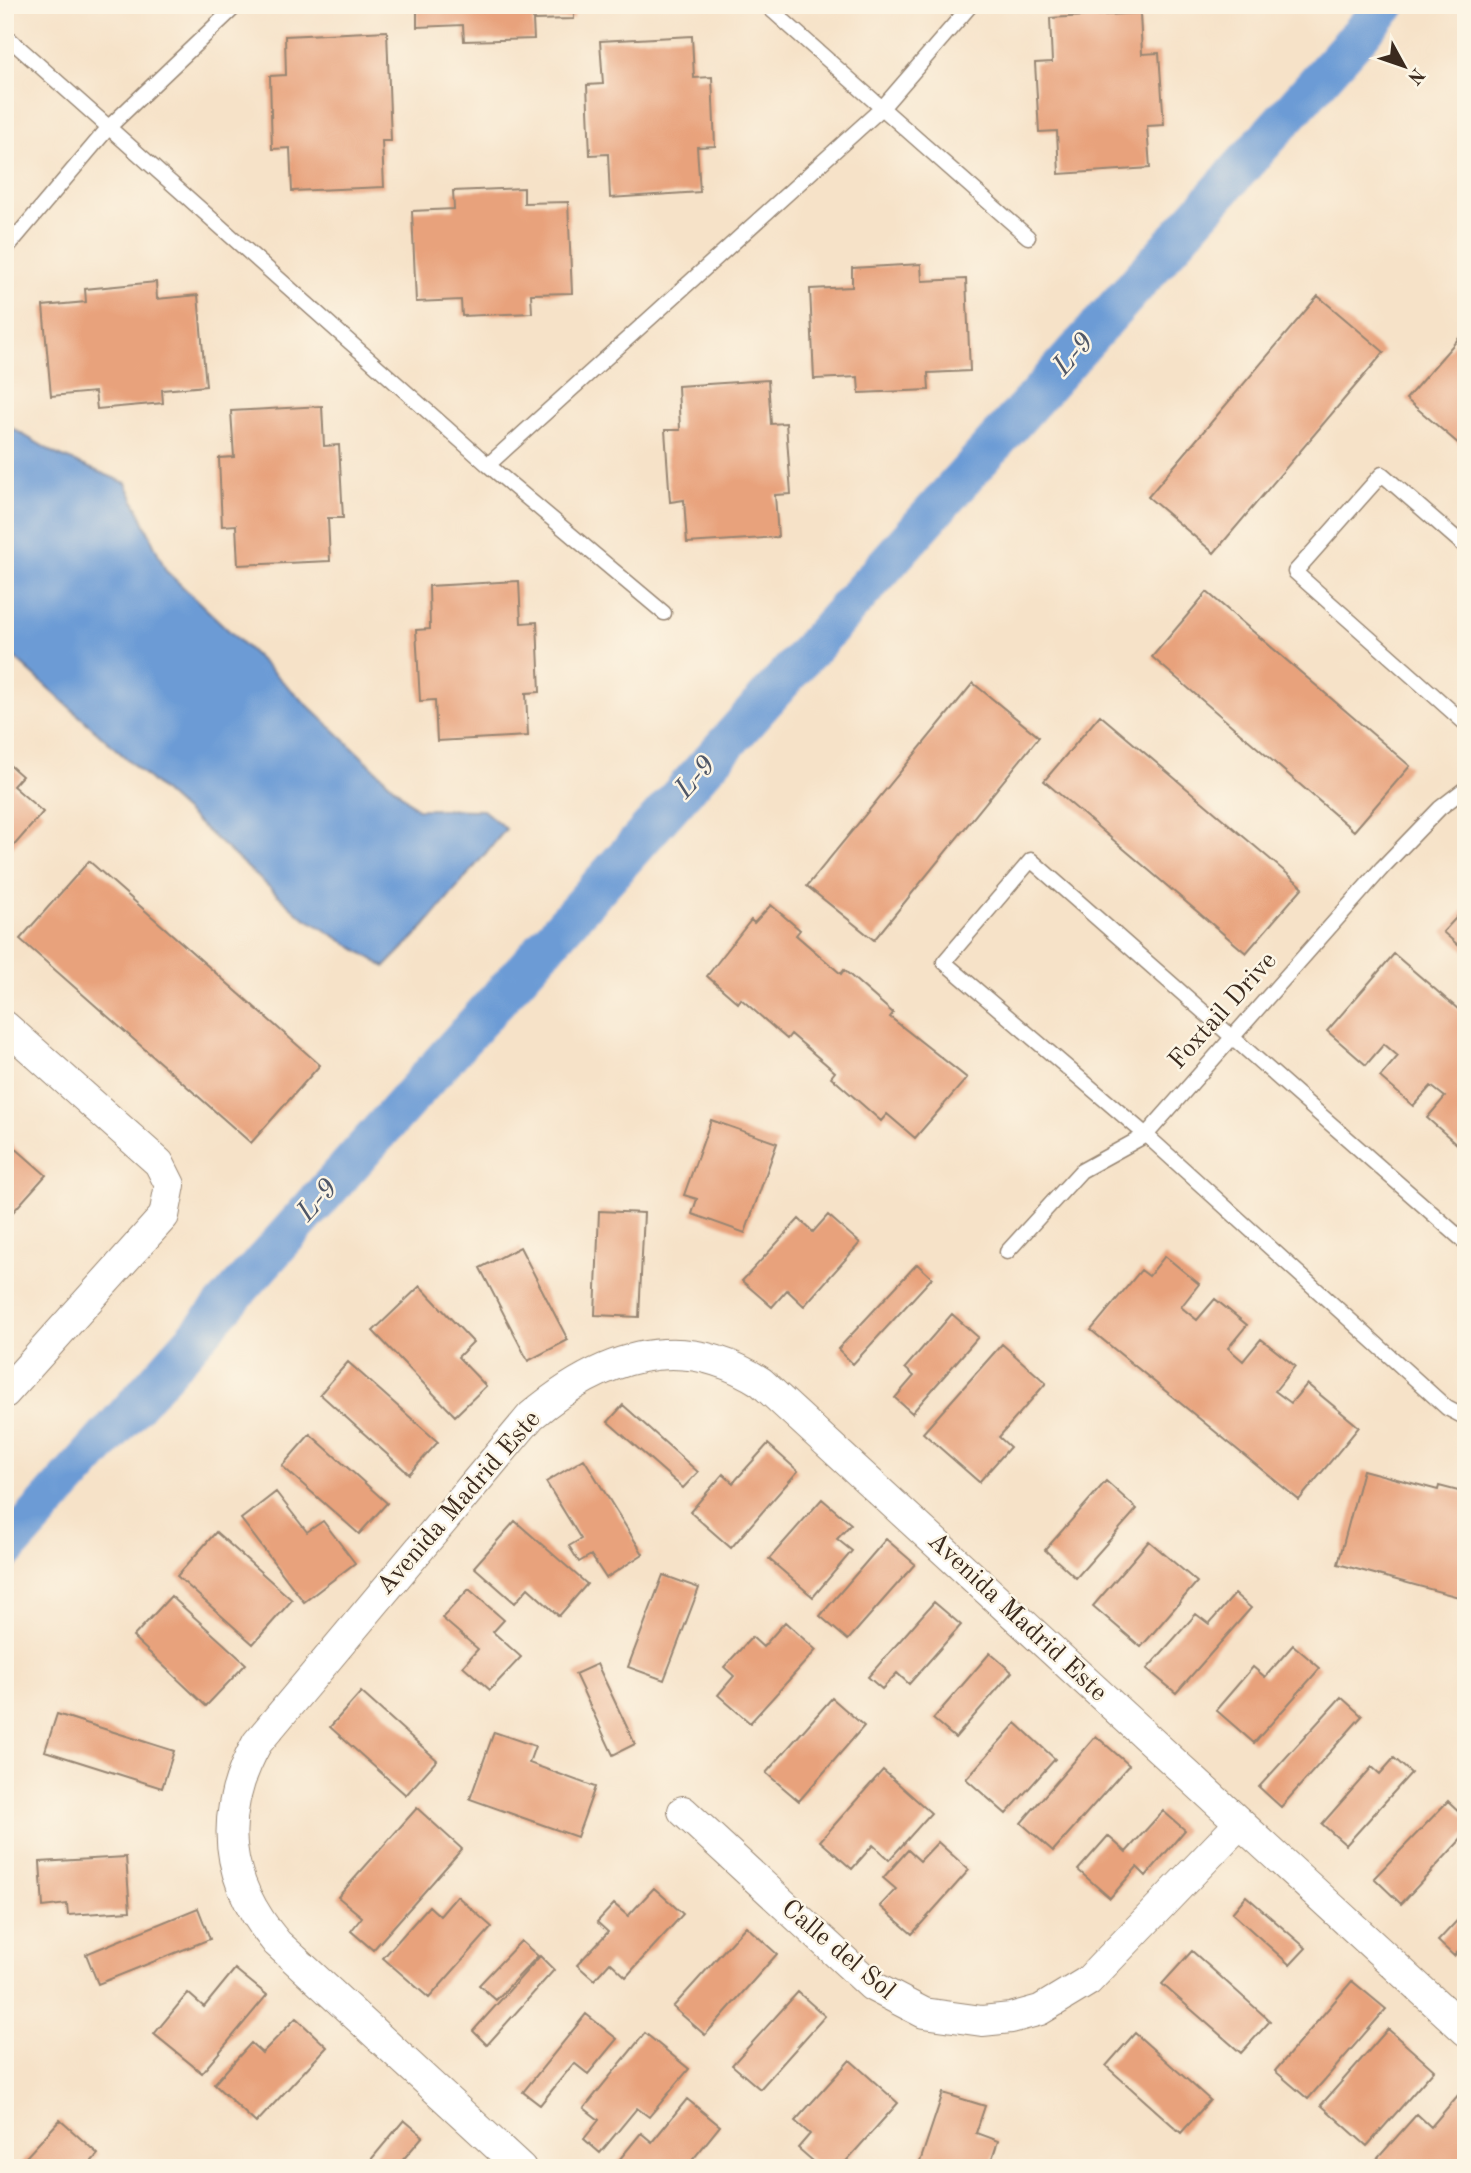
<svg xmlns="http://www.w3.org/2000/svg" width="1471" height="2173" viewBox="0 0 1471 2173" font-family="'Old Standard TT',serif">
  <rect width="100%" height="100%" fill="#fcf5e5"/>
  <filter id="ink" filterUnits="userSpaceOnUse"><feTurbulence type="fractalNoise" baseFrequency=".0143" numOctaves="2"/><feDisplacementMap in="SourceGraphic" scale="14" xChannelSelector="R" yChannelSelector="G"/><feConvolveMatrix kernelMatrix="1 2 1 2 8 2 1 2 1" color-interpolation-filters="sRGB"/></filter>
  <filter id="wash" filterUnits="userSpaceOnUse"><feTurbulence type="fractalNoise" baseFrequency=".00686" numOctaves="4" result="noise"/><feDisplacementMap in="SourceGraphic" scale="28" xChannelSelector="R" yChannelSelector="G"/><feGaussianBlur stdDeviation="1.57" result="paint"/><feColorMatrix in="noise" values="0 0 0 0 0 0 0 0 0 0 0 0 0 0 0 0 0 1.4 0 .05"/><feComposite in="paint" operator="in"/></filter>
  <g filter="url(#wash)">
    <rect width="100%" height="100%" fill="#f6e2c8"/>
    <path fill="#6c9bd5" stroke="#54627a" stroke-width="2" d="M5,424L58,455L126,483L166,571L417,809L483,810L506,829L424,927L385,967L299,914L5,649Z"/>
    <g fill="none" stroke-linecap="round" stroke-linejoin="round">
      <path stroke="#6c9bd5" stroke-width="40" d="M5,1551L1386,5"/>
    </g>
    <g id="blocks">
      <path fill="#e8a27b" d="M417,5H574V19L533,20L534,39L464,41L463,25L417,27Z
        M1140,13L1142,54L1159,53L1164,125L1147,126L1150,168L1059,174L1057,131L1039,132L1035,63L1052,62L1050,18Z
        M387,31L391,141H382L384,187L292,191L290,148L272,149L270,76L286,75L285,36Z
        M692,36L694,78L712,77L715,146L697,147L700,192L610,198L608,154L590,155L587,85L603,84L600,41Z
        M524,188V203L568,202L572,293L531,294L532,313L462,316L461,300L416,302L412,211L454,209L453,191Z
        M921,264L922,281L966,279L970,371L928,373L929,390L859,393L858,377L814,379L810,289L852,287V268Z
        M156,282L157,299L198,295L206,386L162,390L163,403L97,409L95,392L51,396L43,306L86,302L85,289Z
        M1318,296L1384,352L1214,553L1148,497Z
        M1466,330V450L1406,399Z
        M768,380L771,424L786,423L791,494L775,495L778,537L687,543L684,500L670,502L665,430H680L678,386Z
        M322,406L324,446L339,445L343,518H328L330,561L238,565L236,525L222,526L219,458L234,457L231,411Z
        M519,581L521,623L537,622L540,692L526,693L528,736L437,741L435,700L420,701L416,630L430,629L429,586Z
        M1207,592L1410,766L1354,831L1152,657Z
        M973,683L1039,737L874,940L807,886Z
        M1100,715L1303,887L1246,953L1044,781Z
        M5,761L22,776L13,786L43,812L5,856Z
        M89,861L320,1065L251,1143L20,939Z
        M771,905L800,930L796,935L841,974L844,970L893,1013L890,1017L967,1078L915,1138L887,1114L881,1121L831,1077L835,1072L791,1034L787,1039L741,999L738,1003L707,976L751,920L754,923Z
        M1466,907V952L1443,932Z
        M1394,954L1466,1016V1152L1427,1118L1445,1097L1431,1086L1413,1106L1380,1077L1398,1056L1384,1044L1366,1065L1327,1031Z
        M711,1120L777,1143L745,1233L692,1214L697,1199L684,1195Z
        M5,1139L46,1175L5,1221Z
        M599,1211L644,1213L639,1317L595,1315Z
        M828,1215L860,1243L804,1306L787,1290L772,1307L742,1281L799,1219L813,1232Z
        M520,1247L568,1340L528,1361L480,1268Z
        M1165,1256L1199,1284L1181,1307L1197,1320L1215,1299L1247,1325L1228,1348L1243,1361L1261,1339L1295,1366L1275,1391L1291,1403L1307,1384L1359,1427L1299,1500L1091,1330L1141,1270L1149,1276Z
        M917,1264L932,1278L853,1364L838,1349Z
        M420,1286L473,1342L458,1357L486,1386L455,1416L373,1331Z
        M952,1314L978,1337L912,1413L895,1398L914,1376L905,1368Z
        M1002,1344L1046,1383L999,1437L1010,1447L979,1482L923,1433Z
        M348,1362L438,1442L409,1474L320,1394Z
        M623,1405L698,1472L683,1488L608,1422Z
        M310,1434L387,1503L359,1534L282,1466Z
        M768,1444L798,1471L731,1548L690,1512L723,1474L733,1483Z
        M584,1459L643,1554L606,1578L591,1555L579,1562L569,1546L581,1539L546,1482Z
        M1363,1470L1438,1490L1439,1486L1466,1493V1599L1338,1564Z
        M1106,1481L1137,1509L1076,1578L1045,1550Z
        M276,1492L307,1532L323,1521L355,1563L304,1602L241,1519Z
        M822,1499L851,1524L837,1539L852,1551L813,1597L769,1559Z
        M515,1521L587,1584L559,1616L528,1588L515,1603L474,1567Z
        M216,1532L292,1600L253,1644L177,1576Z
        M886,1539L915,1564L848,1640L820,1616Z
        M1149,1541L1197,1582L1141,1647L1093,1606Z
        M663,1575L699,1588L664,1680L628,1667Z
        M469,1589L504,1620L493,1632L521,1657L490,1690L463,1666L478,1649L442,1618Z
        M1235,1594L1251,1608L1176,1693L1147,1669L1196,1614L1209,1624Z
        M171,1596L246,1664L206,1706L133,1637Z
        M934,1602L961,1625L909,1684L897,1673L882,1689L868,1677Z
        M785,1622L816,1650L750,1723L718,1695L734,1676L724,1667L752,1637L763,1647Z
        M1293,1645L1320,1668L1254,1743L1216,1710L1253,1667L1265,1677Z
        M990,1653L1012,1672L955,1738L933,1719Z
        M597,1664L635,1744L613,1755L575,1674Z
        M361,1692L437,1760L406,1795L330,1727Z
        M1341,1697L1362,1716L1281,1807L1259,1787Z
        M832,1698L864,1726L799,1801L766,1773Z
        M57,1714L174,1751L162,1788L45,1751Z
        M1016,1723L1055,1759L1006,1814L966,1779Z
        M494,1732L535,1746L529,1763L595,1787L577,1837L470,1799Z
        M1096,1736L1129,1765L1053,1851L1021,1823Z
        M1394,1758L1411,1773L1346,1845L1322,1824L1372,1767L1380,1774Z
        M883,1770L931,1813L889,1860L873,1845L852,1869L820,1841Z
        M1448,1801L1466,1818V1834L1401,1904L1374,1878Z
        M417,1808L462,1849L373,1950L351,1931L362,1917L338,1897Z
        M1163,1811L1185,1830L1146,1876L1137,1867L1110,1898L1078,1870L1108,1836L1126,1852Z
        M938,1842L969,1870L912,1934L880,1906L896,1889L883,1878L908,1850L920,1861Z
        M126,1857L130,1911L68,1915L67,1904L43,1907L40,1862Z
        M654,1888L683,1914L626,1977L610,1962L594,1980L577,1965L608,1932L597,1922L614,1904L628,1916Z
        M457,1896L492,1927L429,1998L383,1958L429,1906L440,1916Z
        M1246,1896L1306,1948L1290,1965L1232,1913Z
        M198,1908L210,1939L98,1984L86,1954Z
        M1466,1911V1943L1454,1956L1438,1941Z
        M746,1926L777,1954L705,2035L673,2007Z
        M521,1941L538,1956L496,2000L479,1985Z
        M1192,1951L1270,2021L1241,2053L1162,1984Z
        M540,1956L554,1970L487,2045L473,2031Z
        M235,1969L267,1995L202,2073L154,2034L188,1993L204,2007Z
        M1352,1981L1386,2009L1308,2099L1275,2071Z
        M798,1992L825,2016L760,2089L732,2065Z
        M586,2014L617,2039L588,2074L574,2063L540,2105L523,2092Z
        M296,2018L327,2047L256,2123L214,2084L251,2043L262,2053Z
        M1388,2029L1434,2070L1367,2146L1321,2105Z
        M645,2033L689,2069L649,2117L637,2108L600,2153L584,2139L599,2120L584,2108Z
        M1135,2033L1210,2100L1181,2133L1106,2066Z
        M850,2060L898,2103L840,2168H821L798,2148L810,2134L795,2121Z
        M943,2093L985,2106L976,2133L998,2141L989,2168H918Z
        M1459,2094L1466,2100V2152L1451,2168H1369L1417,2114L1431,2127Z
        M687,2099L720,2126L686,2168H618L615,2165L641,2133L652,2142Z
        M60,2120L98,2154L86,2168H16Z
        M404,2120L423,2136L396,2168H364Z"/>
    </g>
  </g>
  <g filter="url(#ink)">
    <use href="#blocks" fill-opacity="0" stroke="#988673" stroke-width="2"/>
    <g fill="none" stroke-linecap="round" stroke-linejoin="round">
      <defs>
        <path id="lane" d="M971,5L882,108L1028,237
          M5,35L488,465L664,613
          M5,250L109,127L237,5
          M488,465L882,108L766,5
          M1466,547L1382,474L1295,572L1466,724
          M1466,1243L1031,860L944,962L1146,1135L1447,1408L1466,1418
          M1007,1252L1081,1171L1146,1135L1382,868L1440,808L1466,788"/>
        <path id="street" d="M5,1026L159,1163L170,1185L164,1216L5,1393
          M683,1811L872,1986L924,2013L982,2021L1011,2018L1040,2010L1088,1981L1240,1823
          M521,2168L277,1943C224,1880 217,1815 257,1743L531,1416C601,1357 679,1329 761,1382L1466,2031"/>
      </defs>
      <use href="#lane" stroke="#988673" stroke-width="17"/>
      <use href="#street" stroke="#988673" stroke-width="32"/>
      <use href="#lane" stroke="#fff" stroke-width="14"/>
      <use href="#street" stroke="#fff" stroke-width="30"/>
    </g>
  </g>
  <g text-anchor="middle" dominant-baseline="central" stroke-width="5" stroke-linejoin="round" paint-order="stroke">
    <g font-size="26" fill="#3b2a1e" stroke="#fcf5e5">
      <text transform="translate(1223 1011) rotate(-48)">Foxtail Drive</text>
      <text transform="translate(459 1503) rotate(-49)">Avenida Madrid Este</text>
      <text transform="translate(1017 1617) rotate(43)">Avenida Madrid Este</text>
      <text transform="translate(838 1950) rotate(40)">Calle del Sol</text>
    </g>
    <g font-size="28" font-style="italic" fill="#4f5767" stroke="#fcf5e5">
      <text transform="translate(1074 355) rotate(-48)">L-9</text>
      <text transform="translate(696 778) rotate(-48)">L-9</text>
      <text transform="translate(318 1201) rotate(-48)">L-9</text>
    </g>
  </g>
  <rect width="1471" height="2173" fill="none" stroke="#fcf5e5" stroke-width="28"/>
  <g transform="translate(1404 66) rotate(130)" stroke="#fcf5e5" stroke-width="5" paint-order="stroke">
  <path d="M0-5L12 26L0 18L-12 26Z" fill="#3b2a1e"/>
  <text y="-10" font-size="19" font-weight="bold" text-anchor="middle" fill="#3b2a1e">N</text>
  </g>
</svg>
